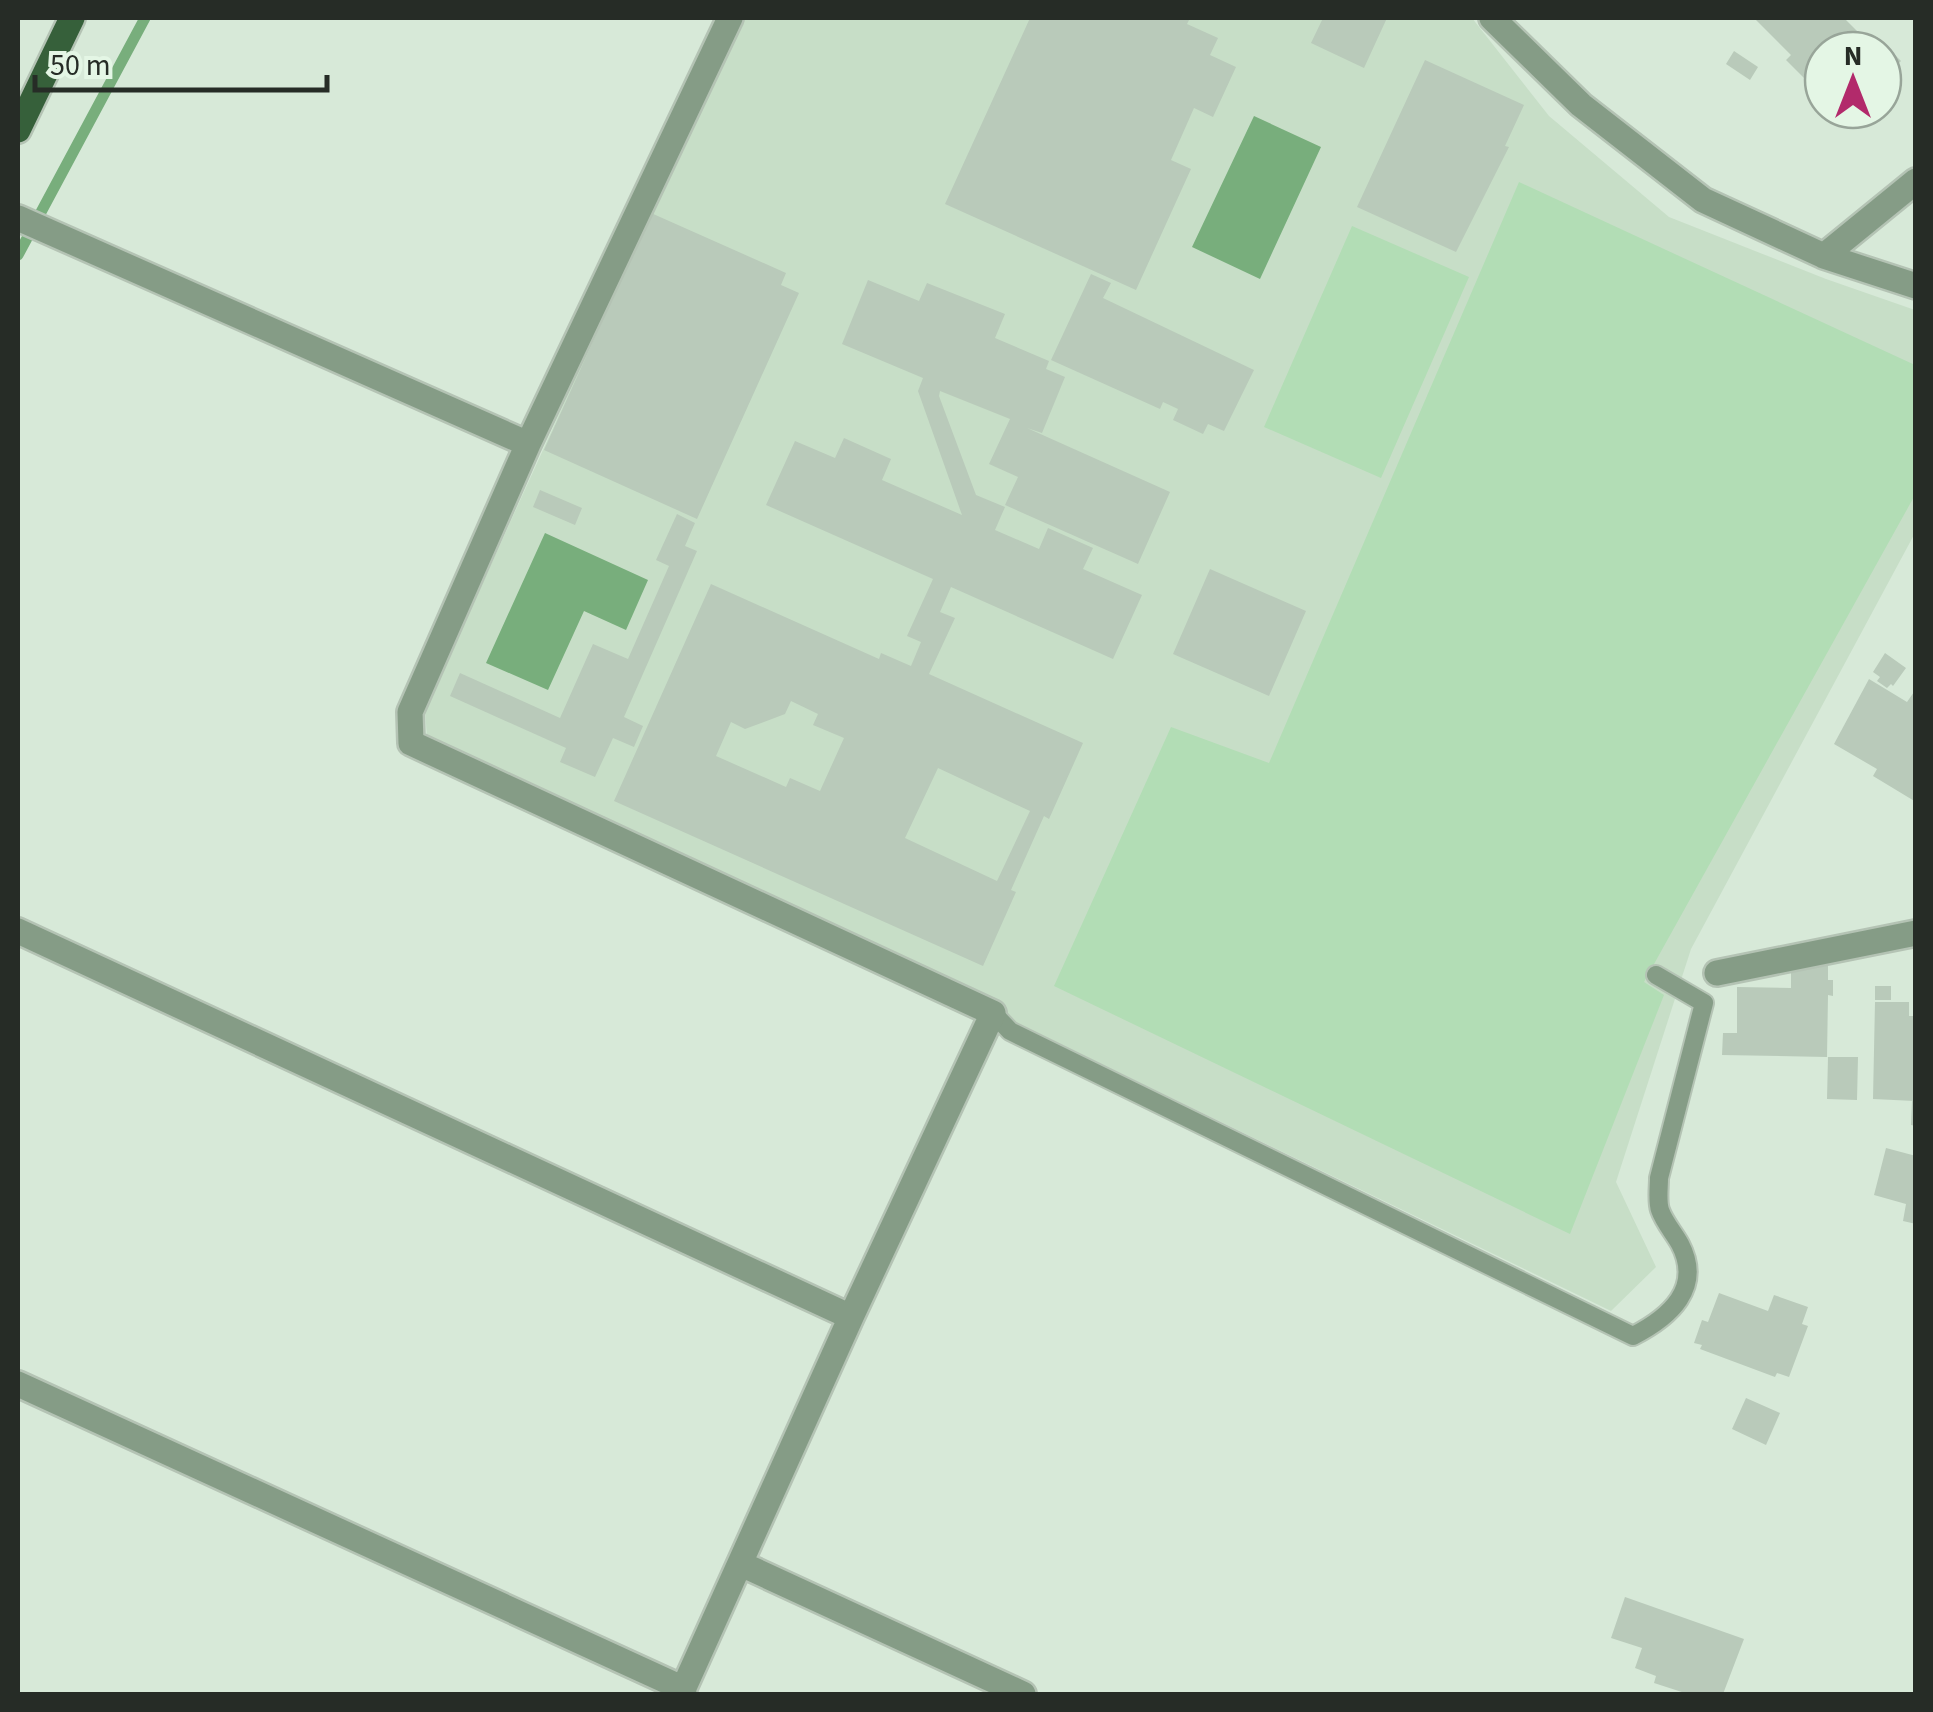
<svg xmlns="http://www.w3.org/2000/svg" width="1933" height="1712" viewBox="0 0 1933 1712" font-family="'Source Sans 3',sans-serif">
  <rect width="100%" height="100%" fill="#d7e9d8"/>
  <path fill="#c7dec7" d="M739,18H1472L1549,116L1669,217L1826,279L1915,310V533L1691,949L1616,1182L1656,1267L1611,1311L427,737L425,710Z"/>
  <path fill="#b2ddb5" d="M1519,182L1915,365V495L1644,982L1664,995L1570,1234L1054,986L1171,727L1269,763Z
    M1352,226L1469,277L1381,478L1264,427Z"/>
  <path fill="#78ae7c" d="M1254,116L1321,147L1260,279L1192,247Z
    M545,533L648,580L626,630L584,611L548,690L486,663Z"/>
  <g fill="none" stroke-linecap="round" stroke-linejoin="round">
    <path stroke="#78ae7c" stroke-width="11" d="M18,255L145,18"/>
  </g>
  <path fill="#b9caba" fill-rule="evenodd" d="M1030,18H1190L1187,24L1218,38L1210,55L1236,67L1213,117L1194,108L1171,160L1191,169L1136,290L945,204Z
    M1323,18H1387L1364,68L1311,43Z
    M1754,18H1844L1870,44L1877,37L1901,61L1887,75L1883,72V50H1823V97L1786,60L1791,55Z
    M1734,51L1758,67L1750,80L1726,64Z
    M1425,60L1524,105L1505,146L1509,147L1456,252L1357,207Z
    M651,213L786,273L781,285L799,293L697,519L544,450Z
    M1091,274L1111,283L1103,298L1254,370L1224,431L1208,424L1203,434L1173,420L1178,409L1163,402L1160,409L1051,360Z
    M868,280L919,301L927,283L1005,314L995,338L1049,361L1046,369L1065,377L1042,433L1027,428L1170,492L1138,564L1005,505L1018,477L989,464L1010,419L940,391L939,396L976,495L1005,507L995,530L1039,549L1048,528L1093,548L1083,569L1142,595L1113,659L951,587L940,612L955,618L929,674L1083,743L1049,819L1044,816L1011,890L1016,892L983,966L614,801L711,584L879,659L881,653L911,666L921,642L907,636L933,579L766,505L795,441L835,458L844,438L891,459L882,480L962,515L918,391L923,378L842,344ZM791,701L818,714L813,725L844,738L820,791L790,778L786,787L716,756L731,722L745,729L785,714ZM938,768L1030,811L997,881L905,838Z
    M540,490L582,508L575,525L533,507Z
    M677,514L695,523L685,546L697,551L624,717L643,726L634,747L613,738L595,777L560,762L566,748L450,696L460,673L560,718L593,644L628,659L669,566L656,560Z
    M1210,569L1306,611L1269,696L1173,654Z
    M1885,653L1906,668L1893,686L1891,684L1887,688L1877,681L1880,677L1873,672Z
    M1869,679L1907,702L1916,689V802L1873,776L1877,769L1834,744Z
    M1797,966H1828V980H1833V996L1828,995L1827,1057L1722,1055L1723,1033H1737V987L1791,988V969Z
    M1875,986H1891V1000H1875Z
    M1875,1002H1909V1016H1913V1040H1916L1915,1101L1873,1099Z
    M1828,1057H1858L1857,1100L1827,1099Z
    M1912,1101L1916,1102V1126L1911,1125Z
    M1886,1148L1916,1156V1224L1903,1221L1906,1204L1874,1195Z
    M1719,1293L1768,1311L1774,1295L1808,1307L1802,1324L1808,1326L1789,1377L1777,1373L1775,1377L1700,1349L1702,1345L1694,1343L1702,1320L1708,1322Z
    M1746,1398L1780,1413L1766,1445L1732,1429Z
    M1625,1597L1744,1639L1723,1694H1688L1654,1683L1656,1676L1635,1668L1642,1648L1611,1638Z"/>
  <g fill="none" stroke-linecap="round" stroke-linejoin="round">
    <defs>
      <path id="lane" d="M993,1013L1010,1031L1633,1336C1670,1317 1703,1288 1680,1244C1674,1233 1664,1222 1660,1210C1657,1201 1659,1188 1659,1178L1704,1003L1656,975"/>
      <path id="street" d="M1492,18L1581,105L1703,200L1824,256L1916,286
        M18,218L528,444
        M1824,256L1916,181
        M18,931L851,1317
        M1717,973L1916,933
        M18,1384L684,1689
        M741,1564L1023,1694
        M681,1694L851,1317L993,1013L411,743L410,712L528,444L730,18"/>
      <path id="primary" d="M18,130L72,18"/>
    </defs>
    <use href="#lane" stroke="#b4c3b4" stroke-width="22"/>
    <use href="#street" stroke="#b4c3b4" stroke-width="30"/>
    <use href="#primary" stroke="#b4c3b4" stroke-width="30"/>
    <use href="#lane" stroke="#859c86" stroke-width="18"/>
    <use href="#street" stroke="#859c86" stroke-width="25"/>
    <use href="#primary" stroke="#36603a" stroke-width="25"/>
  </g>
  <rect width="1933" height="1712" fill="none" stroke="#262c26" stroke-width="40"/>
  <g transform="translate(1853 80)"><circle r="48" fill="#e4f6e5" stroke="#98a599" stroke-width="2.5"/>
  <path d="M0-8L18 38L0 25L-18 38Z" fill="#b22a6b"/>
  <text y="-15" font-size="28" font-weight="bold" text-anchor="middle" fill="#262c26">N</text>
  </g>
  <path d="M35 75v15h292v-15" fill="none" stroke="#262c26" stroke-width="5"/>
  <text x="50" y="75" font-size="30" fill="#262c26" stroke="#e4f6e5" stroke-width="8" paint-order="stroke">50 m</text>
</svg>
